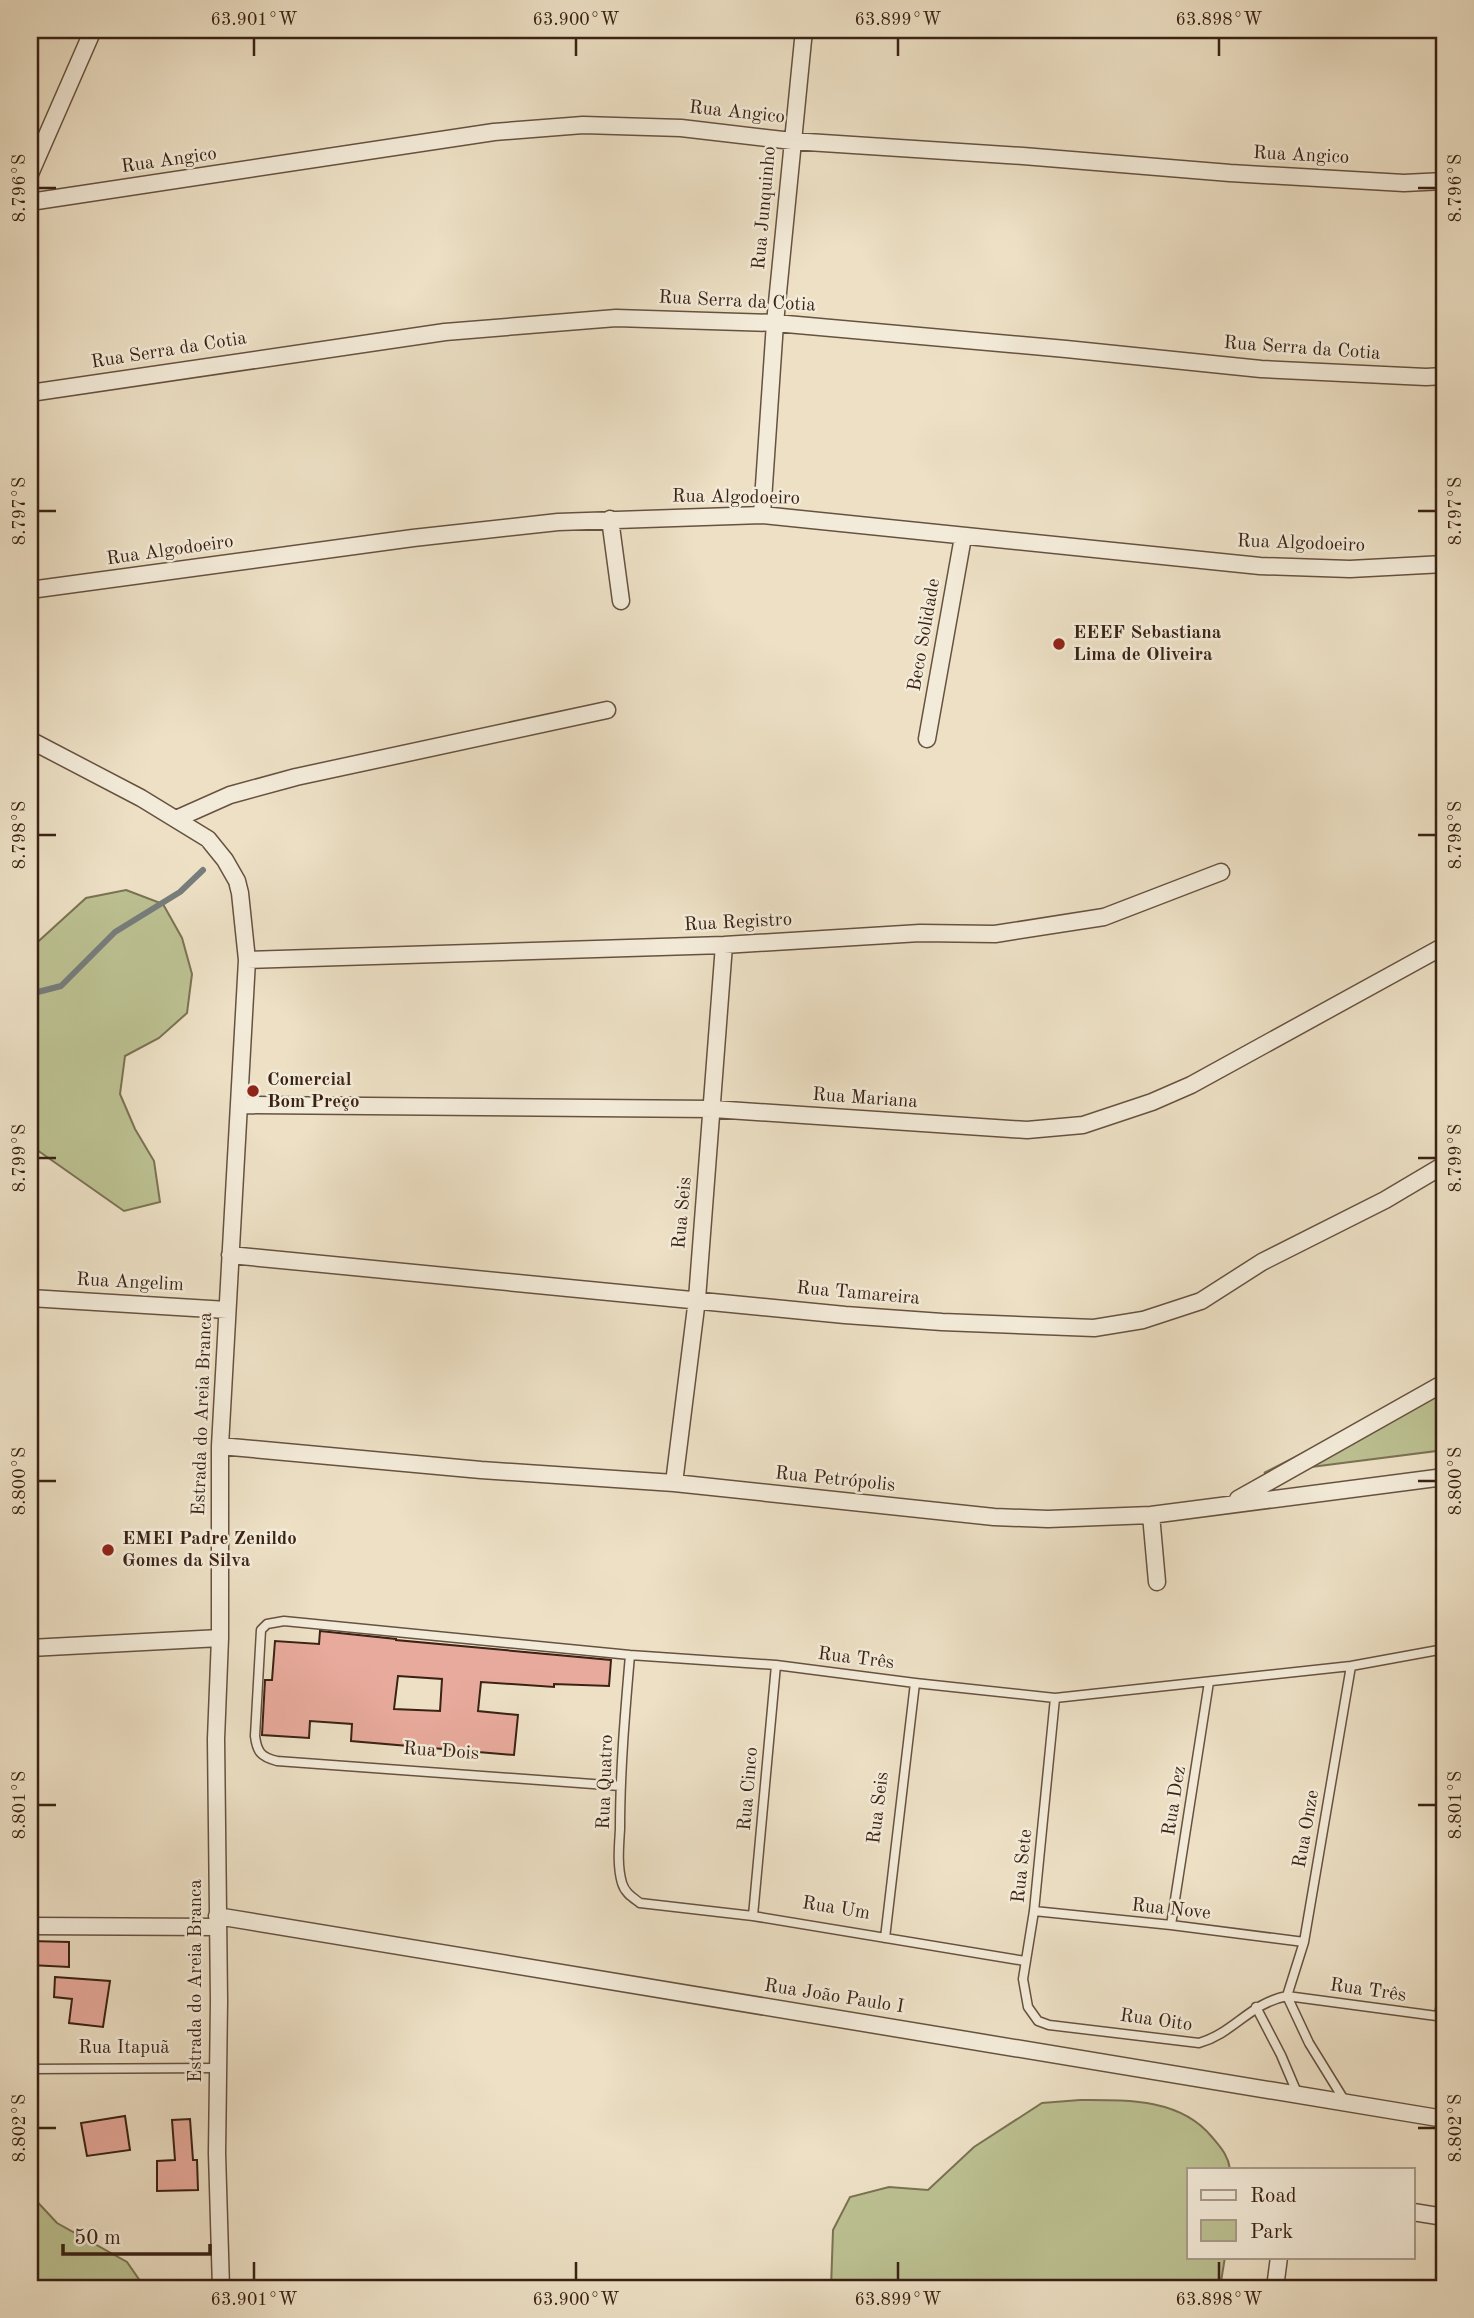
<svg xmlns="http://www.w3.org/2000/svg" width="1474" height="2318" viewBox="0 0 1474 2318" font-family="'Old Standard TT',serif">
  <rect width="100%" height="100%" fill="#ede0c5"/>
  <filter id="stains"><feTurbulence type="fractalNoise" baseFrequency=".00286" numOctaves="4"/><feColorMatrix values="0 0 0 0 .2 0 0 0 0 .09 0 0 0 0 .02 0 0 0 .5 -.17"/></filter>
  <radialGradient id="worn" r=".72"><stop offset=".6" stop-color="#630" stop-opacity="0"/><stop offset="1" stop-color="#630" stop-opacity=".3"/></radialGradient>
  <path fill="#bcc192" stroke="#7b7253" stroke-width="2" d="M126,890L163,904L182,938L192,974L187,1013L159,1038L125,1056L120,1094L135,1129L154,1161L160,1202L124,1211L30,1145V949L86,898Z
    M1444,1381V1450L1264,1473Z
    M1080,2100C1126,2100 1180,2098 1212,2137C1221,2148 1228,2155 1230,2169H1189V2257H1225L1220,2288H831L833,2230L850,2197L889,2187L928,2190L974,2147L1042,2103Z
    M30,2194L57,2223L127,2262L145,2288H30Z"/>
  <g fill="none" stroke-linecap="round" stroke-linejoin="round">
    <path stroke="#777d7c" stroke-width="6" d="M30,994L61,986L115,932L180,892L203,870"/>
  </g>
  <path fill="#e8aa9c" stroke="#3a2214" stroke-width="2" fill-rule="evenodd" d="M320,1631L396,1639V1640L611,1660L609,1686L554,1684V1687L481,1682L478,1711L518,1715L514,1755L351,1741L352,1724L310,1721L309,1738L262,1735L265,1680H272L275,1641L319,1644ZM398,1676L442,1679L440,1711L394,1709Z
    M30,1941L69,1942V1967L30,1965Z
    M55,1977L110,1981L103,2027L69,2023L72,1999L54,1997Z
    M125,2116L130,2150L87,2156L81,2123Z
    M190,2119L193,2160H197L198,2190L157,2191V2161L175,2160L172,2120Z"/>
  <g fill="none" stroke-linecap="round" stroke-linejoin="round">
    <defs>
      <path id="service" d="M630,1655C625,1713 620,1771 620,1829C619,1846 617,1866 622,1883C625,1893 632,1897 640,1903L753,1916L1025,1961
        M1055,1698L1034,1911L1023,1979L1028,2007L1038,2021L1049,2025L1199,2043C1234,2033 1250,2003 1287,1996L1444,2017
        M620,1786L277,1761C261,1757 257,1752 255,1736L261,1630L267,1624L284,1621L630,1655L776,1665L915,1683L1055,1698L1351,1666L1444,1649
        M1034,1911L1171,1925L1304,1942
        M753,1916L776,1665
        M1171,1925L1209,1682
        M885,1938L915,1683
        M1287,1996L1304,1942L1351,1666
        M1287,1996L1309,2043L1346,2103
        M1256,2007L1281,2055L1298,2095
        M1439,2016L1444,1986
        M30,2069L218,2068"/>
      <path id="minor" d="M30,174L93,30
        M30,202L494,132L583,125L681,128L792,141L1023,156L1230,173L1404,183L1444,181
        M30,393L445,332L616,318L775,323L1066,349L1261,369L1426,377L1444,376
        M762,515L775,323L804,30
        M610,519L621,601
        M30,590L413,538L558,522L762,515L1260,566L1350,569L1444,564
        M927,739L963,537
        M30,740L141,798L208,839L225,860L237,881L240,893L247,960L220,1446V1638L216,1739L219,2001L217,2153L221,2288
        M176,819L230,795L296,777L607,710
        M247,960L724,945L920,933L995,934L1104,917L1221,872
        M240,1105L713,1109L1027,1130L1083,1125L1152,1102L1191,1085L1444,946
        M230,1255L845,1315L942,1322L1094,1328L1143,1320L1201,1301L1262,1262L1385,1200L1444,1165
        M30,1298L227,1310
        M220,1446L481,1470L674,1483L994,1517L1048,1519L1151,1515L1444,1477
        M674,1483L697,1299L724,945
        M1238,1499L1444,1383
        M1151,1515L1157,1582
        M30,1648L220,1638
        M217,1916L1444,2119
        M30,1926L217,1927
        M1413,2212L1444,2217
        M1275,2288L1279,2257"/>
    </defs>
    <use href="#service" stroke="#675240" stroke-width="11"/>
    <use href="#minor" stroke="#675240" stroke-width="19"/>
    <use href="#service" stroke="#f3ebd9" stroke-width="8"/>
    <use href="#minor" stroke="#f3ebd9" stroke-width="16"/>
  </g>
  <path fill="none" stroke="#3a2214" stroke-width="2.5" d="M254,38V56M576,38V56M898,38V56M1219,38V56M38,188H56M1418,188H1436M38,511H56M1418,511H1436M38,835H56M1418,835H1436M38,1158H56M1418,1158H1436M38,1481H56M1418,1481H1436M38,1805H56M1418,1805H1436M38,2128H56M1418,2128H1436M254,2262V2280M576,2262V2280M898,2262V2280M1219,2262V2280"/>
  <g fill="#8f2418" stroke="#f3ebd9" stroke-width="2.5">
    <circle cx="1059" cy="644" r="7"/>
    <circle cx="253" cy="1091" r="7"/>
    <circle cx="108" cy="1550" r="7"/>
  </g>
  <g text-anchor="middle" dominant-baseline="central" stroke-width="5" stroke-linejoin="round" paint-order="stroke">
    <g font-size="19" fill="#3a2214" stroke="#f3ebd9">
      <text transform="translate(737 113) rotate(6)">Rua Angico</text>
      <text transform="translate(1301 156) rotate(3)">Rua Angico</text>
      <text transform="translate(169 161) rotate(-8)">Rua Angico</text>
      <text transform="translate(765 208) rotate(-85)">Rua Junquinho</text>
      <text transform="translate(737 302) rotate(3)">Rua Serra da Cotia</text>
      <text transform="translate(1302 349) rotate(4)">Rua Serra da Cotia</text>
      <text transform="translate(169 351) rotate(-9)">Rua Serra da Cotia</text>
      <text transform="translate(736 498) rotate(1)">Rua Algodoeiro</text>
      <text transform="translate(1301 544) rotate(2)">Rua Algodoeiro</text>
      <text transform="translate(170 551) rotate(-8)">Rua Algodoeiro</text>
      <text transform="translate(925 635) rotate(-80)">Beco Solidade</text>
      <text transform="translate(738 923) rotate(-3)">Rua Registro</text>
      <text transform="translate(865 1099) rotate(4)">Rua Mariana</text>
      <text transform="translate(683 1213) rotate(-85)">Rua Seis</text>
      <text transform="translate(130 1283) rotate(3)">Rua Angelim</text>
      <text transform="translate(858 1294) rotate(5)">Rua Tamareira</text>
      <text transform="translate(203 1414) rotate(-88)">Estrada do Areia Branca</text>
      <text transform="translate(835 1480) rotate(6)">Rua Petrópolis</text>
      <text transform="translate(856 1659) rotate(7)">Rua Três</text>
      <text transform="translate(441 1752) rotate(4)">Rua Dois</text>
      <text transform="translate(606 1782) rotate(-88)">Rua Quatro</text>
      <text transform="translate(749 1789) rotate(-85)">Rua Cinco</text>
      <text transform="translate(1175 1801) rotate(-81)">Rua Dez</text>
      <text transform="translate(879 1808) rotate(-83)">Rua Seis</text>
      <text transform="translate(1307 1829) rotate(-80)">Rua Onze</text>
      <text transform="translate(1023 1866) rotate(-84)">Rua Sete</text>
      <text transform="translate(836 1909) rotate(9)">Rua Um</text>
      <text transform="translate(1171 1910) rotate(6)">Rua Nove</text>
      <text transform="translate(196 1981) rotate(-90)">Estrada do Areia Branca</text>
      <text transform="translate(1368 1991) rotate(8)">Rua Três</text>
      <text transform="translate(834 1997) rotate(9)">Rua João Paulo I</text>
      <text transform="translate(1156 2021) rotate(8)">Rua Oito</text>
      <text x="124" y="2048">Rua Itapuã</text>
    </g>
    <g font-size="19" font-weight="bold" fill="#3a2214" stroke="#f3ebd9" text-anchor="start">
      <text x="1073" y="633">EEEF Sebastiana<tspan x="1073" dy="22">Lima de Oliveira</tspan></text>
      <text x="267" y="1080">Comercial<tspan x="267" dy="22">Bom Preço</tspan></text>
      <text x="122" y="1539">EMEI Padre Zenildo<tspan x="122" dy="22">Gomes da Silva</tspan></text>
    </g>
  </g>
  <rect width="1474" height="2318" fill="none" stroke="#ede0c5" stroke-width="77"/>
  <rect x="1187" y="2168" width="228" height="91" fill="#f3ebd9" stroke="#a99b8a" stroke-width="2"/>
  <rect x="1201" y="2190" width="35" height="10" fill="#f3ebd9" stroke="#a99b8a" stroke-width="2"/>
  <text x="1250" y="2202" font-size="21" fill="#3a2214">Road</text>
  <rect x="1201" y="2220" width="35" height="21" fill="#bcc192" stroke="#a99b8a" stroke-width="2"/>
  <text x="1250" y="2238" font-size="21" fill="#3a2214">Park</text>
  <path d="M63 2244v10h147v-10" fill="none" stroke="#3a2214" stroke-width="3.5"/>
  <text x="74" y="2244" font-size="21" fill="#3a2214" stroke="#f3ebd9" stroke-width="5" paint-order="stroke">50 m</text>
  <rect x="38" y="38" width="1398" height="2242" fill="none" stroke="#3a2214" stroke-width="2.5"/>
  <g font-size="18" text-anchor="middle" fill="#3a2214">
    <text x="254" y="25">63.901°W</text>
    <text x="576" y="25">63.900°W</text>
    <text x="898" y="25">63.899°W</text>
    <text x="1219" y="25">63.898°W</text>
    <text transform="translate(19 188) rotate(-90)" y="6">8.796°S</text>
    <text transform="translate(1455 188) rotate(-90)" y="6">8.796°S</text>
    <text transform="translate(19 511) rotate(-90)" y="6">8.797°S</text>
    <text transform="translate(1455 511) rotate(-90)" y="6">8.797°S</text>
    <text transform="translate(19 835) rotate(-90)" y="6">8.798°S</text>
    <text transform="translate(1455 835) rotate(-90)" y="6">8.798°S</text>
    <text transform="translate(19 1158) rotate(-90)" y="6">8.799°S</text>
    <text transform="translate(1455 1158) rotate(-90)" y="6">8.799°S</text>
    <text transform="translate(19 1481) rotate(-90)" y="6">8.800°S</text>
    <text transform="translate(1455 1481) rotate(-90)" y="6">8.800°S</text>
    <text transform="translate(19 1805) rotate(-90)" y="6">8.801°S</text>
    <text transform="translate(1455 1805) rotate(-90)" y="6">8.801°S</text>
    <text transform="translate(19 2128) rotate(-90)" y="6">8.802°S</text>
    <text transform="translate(1455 2128) rotate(-90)" y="6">8.802°S</text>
    <text x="254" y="2305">63.901°W</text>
    <text x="576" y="2305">63.900°W</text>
    <text x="898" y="2305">63.899°W</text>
    <text x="1219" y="2305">63.898°W</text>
  </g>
  <rect width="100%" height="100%" filter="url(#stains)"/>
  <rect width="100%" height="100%" fill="url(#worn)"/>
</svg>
